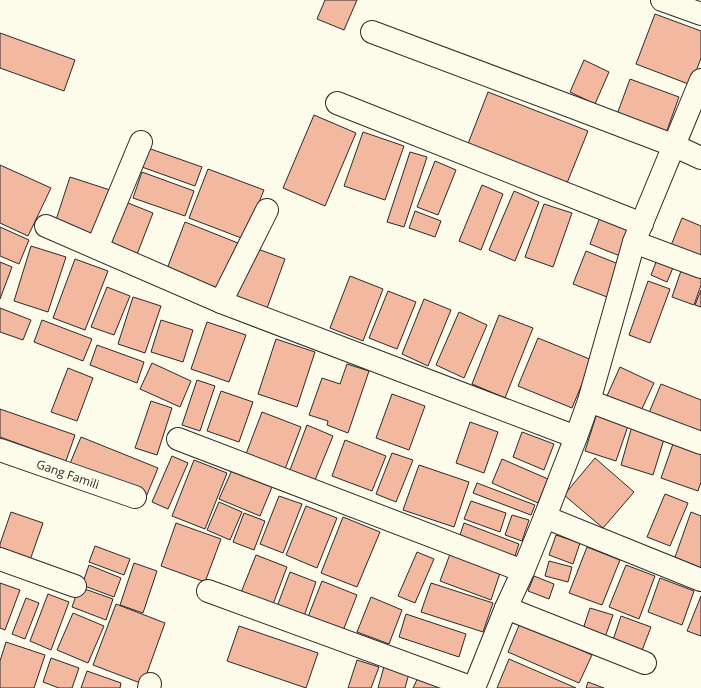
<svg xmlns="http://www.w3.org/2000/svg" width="701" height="688" viewBox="0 0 701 688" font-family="'Open Sans',sans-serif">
  <rect width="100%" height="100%" fill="#fdfbea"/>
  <path fill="#f2b8a0" stroke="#2b2b2b" d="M325,0H357L344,30L317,19Z
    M655,14L701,31V58L691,85L636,64Z
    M0,33L75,60L64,91L0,68Z
    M584,60L609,72L595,104L570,92Z
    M630,79L679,97L665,136L616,117Z
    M488,92L588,131L565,188L466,149Z
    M314,115L356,133L325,206L283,188Z
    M363,132L404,146L385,200L344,186Z
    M145,147L202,167L195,186L139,166Z
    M410,152L427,157L404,227L387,222Z
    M435,161L456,170L438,215L417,207Z
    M0,165L51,188L28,236L0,223Z
    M208,169L264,190L244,239L189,218Z
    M142,172L194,191L185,216L133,198Z
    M70,177L113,191L96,240L54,226Z
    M482,185L503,194L481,250L459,241Z
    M514,191L539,202L515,261L489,250Z
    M123,201L153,213L136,257L106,245Z
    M544,204L572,213L553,267L525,257Z
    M415,211L441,221L435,237L409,228Z
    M600,217L631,229L620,256L590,244Z
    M682,218L701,226V261L670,248Z
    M185,222L238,243L218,295L165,274Z
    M0,227L29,240L19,264L0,256Z
    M31,246L66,257L48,312L14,301Z
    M255,248L285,259L266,311L235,300Z
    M586,251L621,265L607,297L573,284Z
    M658,257L675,263L667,282L651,275Z
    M75,259L108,271L85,330L53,318Z
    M0,262L12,267L0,299Z
    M683,265L701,271V285L694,305L672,297Z
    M350,276L383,289L363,341L330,328Z
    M648,281L670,289L650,343L629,335Z
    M107,287L130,296L114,335L91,327Z
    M701,290V307L695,305Z
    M388,291L416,302L397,349L369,338Z
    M133,297L161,306L145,353L118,344Z
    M424,299L451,310L428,366L402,354Z
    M0,308L31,320L23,340L0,332Z
    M459,312L487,325L464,378L436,365Z
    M499,315L533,328L505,398L472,384Z
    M42,320L92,339L83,361L34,342Z
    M161,320L193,330L183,362L151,352Z
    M207,322L246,335L229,382L191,369Z
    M538,338L592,360L572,408L518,386Z
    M276,339L315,352L297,407L258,394Z
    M97,345L144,362L137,383L90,365Z
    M152,363L191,381L180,407L140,389Z
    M347,364L369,371L348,433L327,425L328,421L309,415L322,378L340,384Z
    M620,367L654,383L640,413L606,398Z
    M68,368L93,378L77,421L51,412Z
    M197,380L215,386L200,431L182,425Z
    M661,384L701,400V442L646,420Z
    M221,391L253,402L239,442L207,431Z
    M392,394L425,406L409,450L376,438Z
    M151,401L172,408L157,455L135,448Z
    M0,409L75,435L66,461L0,437Z
    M262,412L301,427L285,469L246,454Z
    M597,413L629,423L616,461L585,451Z
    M470,422L498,432L484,473L456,463Z
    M307,425L333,436L315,480L290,470Z
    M632,426L665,436L653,475L621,465Z
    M522,432L554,444L544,470L513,457Z
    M81,437L158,468L146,497L69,466Z
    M345,440L386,456L372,491L332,476Z
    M674,441L701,450V482L698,491L661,478Z
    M392,453L413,460L396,502L376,494Z
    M172,456L188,463L168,509L152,502Z
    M595,458L634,492L603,528L564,495Z
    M502,459L548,479L538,503L492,483Z
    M194,460L227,473L205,529L172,516Z
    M419,465L469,482L454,527L403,510Z
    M232,470L272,487L260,516L219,499Z
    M477,483L535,505L531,515L473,493Z
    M665,494L688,503L670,546L647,537Z
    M279,496L302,504L283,553L260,544Z
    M471,501L506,513L500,532L464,519Z
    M219,502L242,512L230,540L207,530Z
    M306,506L337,518L317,568L286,555Z
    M11,512L43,523L28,566L0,556V544Z
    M691,512L701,516V569L674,560Z
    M244,513L265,521L254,550L233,542Z
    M512,515L529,520L522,541L505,535Z
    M343,517L380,532L357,587L321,573Z
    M176,523L221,539L205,582L161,566Z
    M464,523L519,544L512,565L457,544Z
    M556,535L580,543L573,564L549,555Z
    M95,546L130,559L124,575L89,562Z
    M587,547L620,560L602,605L569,593Z
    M417,552L434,559L415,603L398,596Z
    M450,554L500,573L491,600L440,581Z
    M256,555L287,567L272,607L240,595Z
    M549,561L572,567L568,582L545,576Z
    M134,563L157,571L143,613L120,605Z
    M89,565L121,578L114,597L82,585Z
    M626,565L655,576L639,619L609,607Z
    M290,572L316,582L302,622L275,612Z
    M534,576L554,584L549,599L528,591Z
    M660,578L694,591L682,625L648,612Z
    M322,581L357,595L341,636L306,622Z
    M0,583L20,590L5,630L0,628Z
    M431,583L493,603L483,632L421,612Z
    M79,587L113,599L106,620L72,607Z
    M48,594L69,602L51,650L30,641Z
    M701,596V636L687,631Z
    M371,597L402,610L389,644L357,632Z
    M26,598L39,603L25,639L12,634Z
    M116,604L165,623L143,684L93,665Z
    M590,608L613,615L604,640L582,632Z
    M73,613L104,626L88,663L57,650Z
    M406,614L466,634L459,657L399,637Z
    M621,616L651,627L641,653L612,643Z
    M520,623L592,655L579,683L508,652Z
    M239,626L318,653L306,688L227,661Z
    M6,642L45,655L34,688H0V661Z
    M51,658L79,668L72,688H59L43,682Z
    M509,659L576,688H497Z
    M357,660L379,667L371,688H348Z
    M385,663L410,670L405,688H378Z
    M87,671L121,683L120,688H81Z
    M420,673L454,688H413Z
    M588,682L604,688H586Z"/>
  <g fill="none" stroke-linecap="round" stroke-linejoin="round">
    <defs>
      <g id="minor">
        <path d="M662,0L701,14"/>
        <path d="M372,32L575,108L675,146L701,158"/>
        <path d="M337,103L642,224"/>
        <path d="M46,226L221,302L576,437"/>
        <path d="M634,242L701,267"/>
        <path d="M97,248L141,142"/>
        <path d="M221,302L267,210"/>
        <path d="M589,401L701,443"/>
        <path d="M178,439L523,571"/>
        <path id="s1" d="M0,450L135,497"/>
        <path d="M545,517L701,580"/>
        <path d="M0,559L75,586"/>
        <path d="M208,591L473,688"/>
        <path d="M506,608L645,663"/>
        <path d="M149,688L150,684"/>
        <path d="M474,688L506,608L523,571L545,517L576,437L589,401L634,242L701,80"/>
      </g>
    </defs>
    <use href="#minor" stroke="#2b2b2b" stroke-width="24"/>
    <use href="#minor" stroke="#fdfbea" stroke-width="22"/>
  </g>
  <g text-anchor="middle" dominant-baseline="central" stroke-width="3" stroke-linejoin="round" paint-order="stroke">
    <g font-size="12" fill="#2b2b2b" stroke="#fdfbea">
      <text stroke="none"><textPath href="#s1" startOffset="72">Gang Famili</textPath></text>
    </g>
  </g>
</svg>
